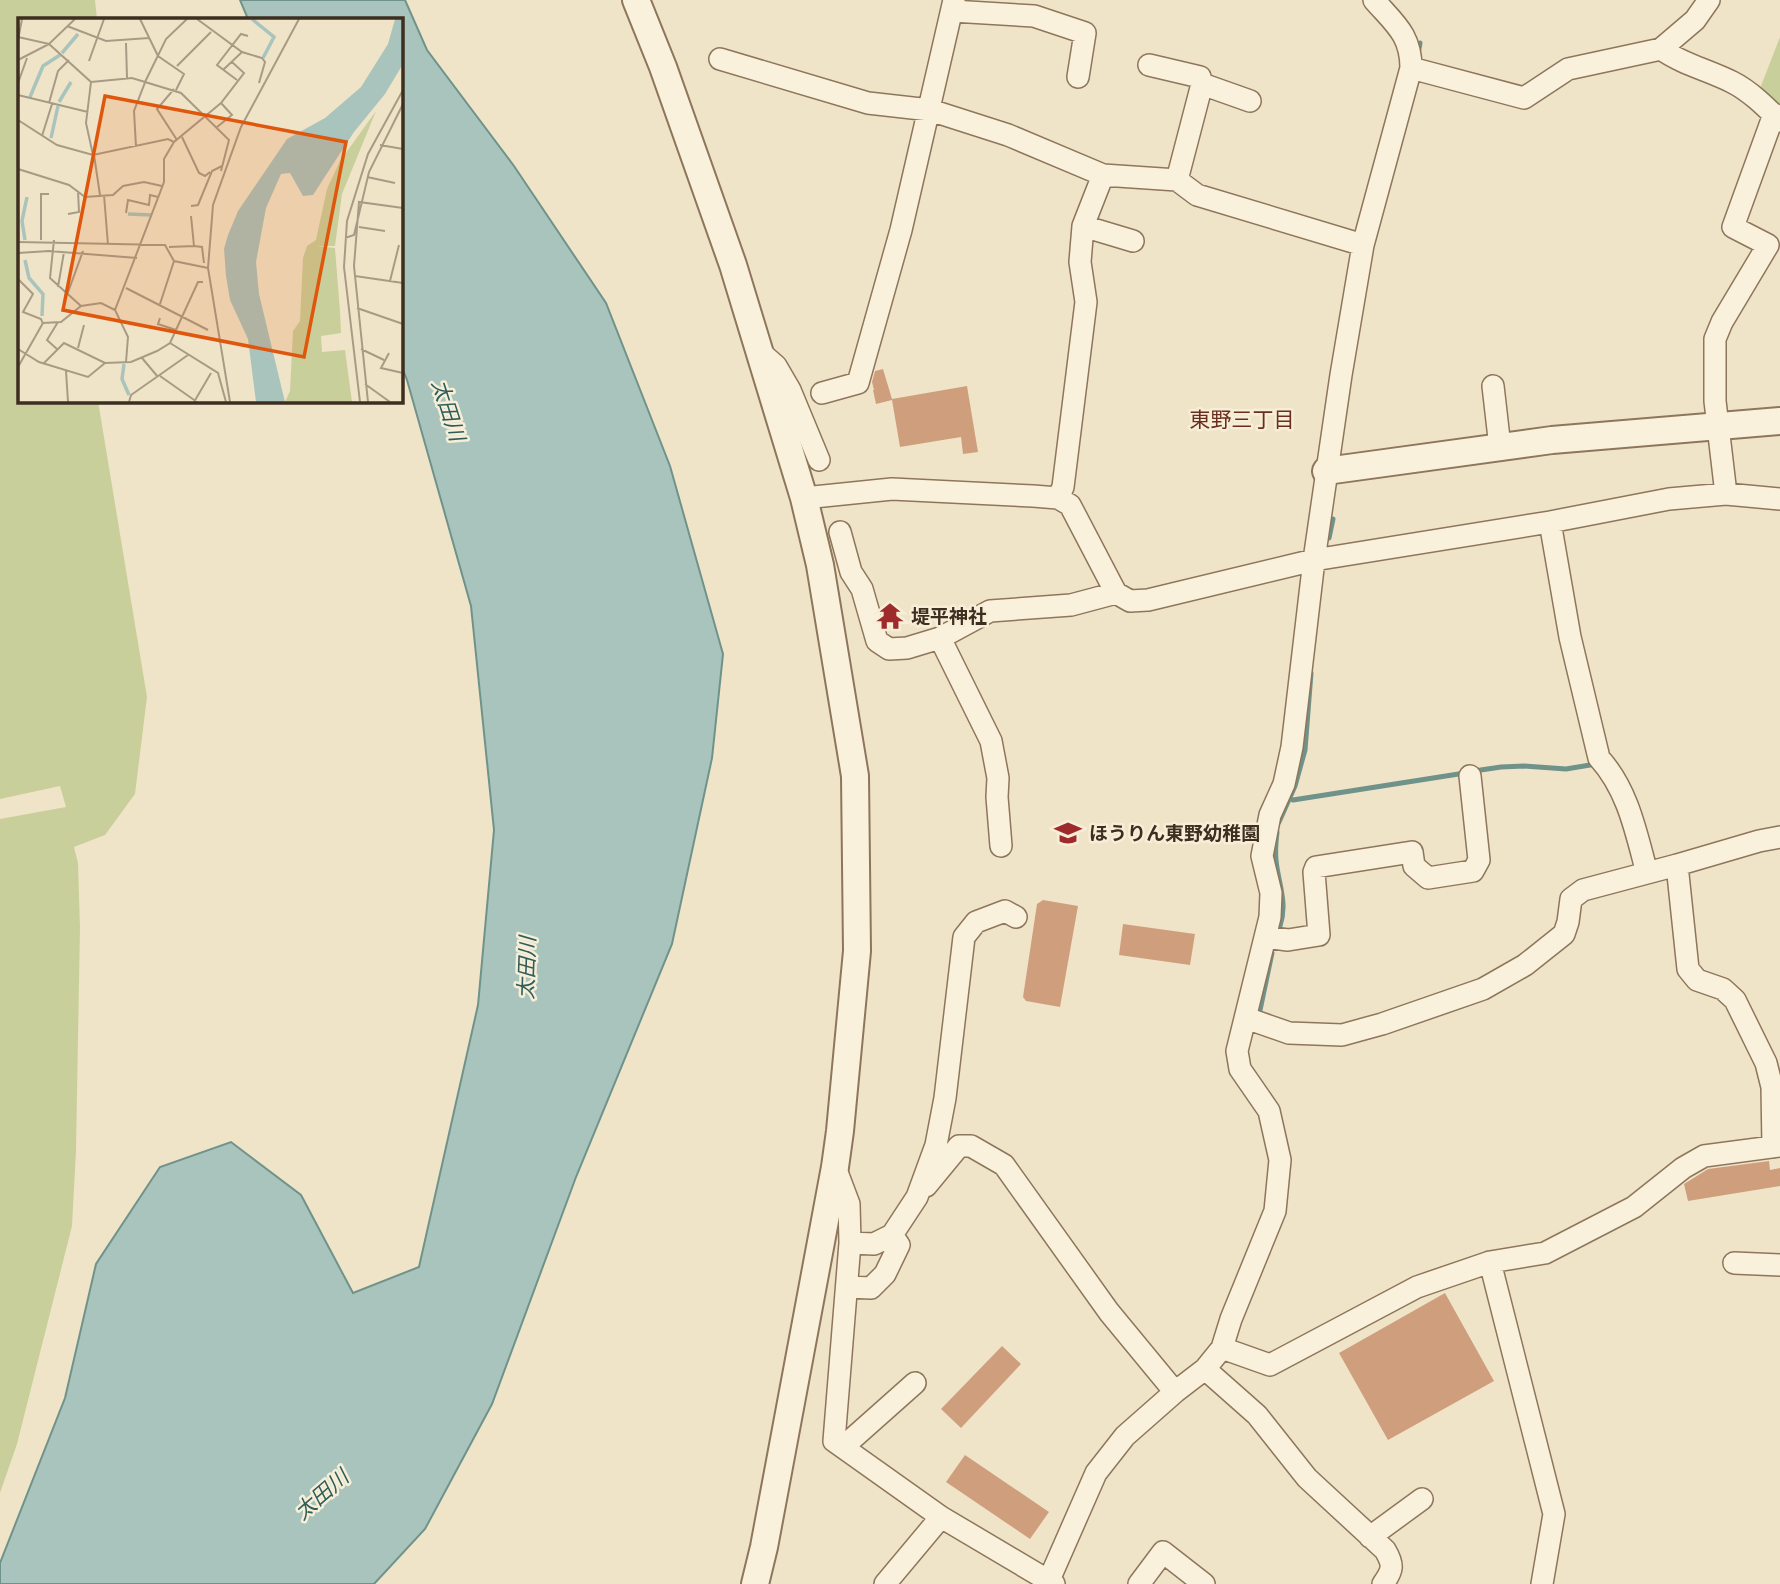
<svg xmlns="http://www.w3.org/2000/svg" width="1780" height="1584" viewBox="0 0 1780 1584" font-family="'Noto Serif','Noto Sans JP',serif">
  <rect width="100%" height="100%" fill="#f0e4c8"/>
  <path fill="#c9cf9b" d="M0,0H95L97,19H19V401H98L147,697L135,794L105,835L74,847L78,863L80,928L76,1151L72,1226L17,1444L0,1493V819L66,807L60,786L0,799Z
    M1780,37V111L1759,91Z"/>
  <path fill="#a9c4bc" stroke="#6f938a" stroke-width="2" d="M240,0H405L427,50L514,166L606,303L670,466L723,654L712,758L672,944L576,1177L492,1404L425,1529L374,1584H0V1563L65,1398L96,1264L160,1167L231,1142L301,1195L353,1293L419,1267L478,1005L494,830L471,606L407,380L401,365V19H248Z"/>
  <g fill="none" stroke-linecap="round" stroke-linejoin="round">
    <path stroke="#6f938a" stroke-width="5" d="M1418,54L1420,43
      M1329,538L1333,519
      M1474,771L1501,767L1524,766L1566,769L1596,764
      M1289,798L1293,800L1465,773
      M1279,822L1295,786L1305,750L1311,673
      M1277,832C1276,841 1275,850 1276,860C1278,883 1288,902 1280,926
      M1259,1015L1272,953"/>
  </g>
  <path fill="#cf9f7d" d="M883,369L892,399L967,386L978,452L963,454L961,437L900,447L892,400L876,404L873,390H874L872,382L875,371Z
    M1043,900L1078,906L1060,1007L1026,1001L1023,997L1037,904Z
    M1123,924L1195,934L1190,965L1119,955Z
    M1769,1161L1770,1170L1780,1168V1186L1688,1201L1684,1184L1708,1169Z
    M1445,1293L1494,1381L1388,1440L1339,1353Z
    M1002,1346L1021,1364L961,1428L941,1409Z
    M965,1455L1049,1512L1030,1539L946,1482Z"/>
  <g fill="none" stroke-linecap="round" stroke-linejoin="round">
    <defs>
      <path id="minor" d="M952,11L1034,16L1085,33L1078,77
        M1661,49C1682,64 1708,70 1732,82C1750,91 1766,107 1780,121
        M720,59L868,103L930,110L1008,135L1103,175L1177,180L1197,195L1363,245
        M1149,65L1200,77L1202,84L1250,101
        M1411,68L1524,98L1568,69L1661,49L1695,20L1709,0
        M1177,180L1202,84
        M1083,226L1133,241
        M760,352L776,366L790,390L819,460
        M1493,386L1500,447
        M822,393L858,383L901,230L954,0
        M1726,494L1715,401V339L1722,322L1768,245L1733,227L1774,114
        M804,498L892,489L1033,496L1058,498L1070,505L1116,593L1130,601L1148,600L1314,560L1550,522L1669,499L1726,494L1780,499
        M1058,498L1063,487L1086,302L1080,262L1083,226L1103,175
        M1550,522L1570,637L1599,758C1628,790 1636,832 1647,873
        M840,532L851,572L862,589L877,641L889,649L907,648L940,638
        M1001,846L997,797L998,778L991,741L940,638L990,611L1071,605L1116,593
        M1677,865L1688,969L1697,980L1723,989L1735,1000L1766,1063L1772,1087L1773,1147
        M1266,937L1288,940L1319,935L1314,872L1316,867L1412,852L1414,866L1428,878L1473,871L1479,860L1470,776
        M1246,1018L1289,1033L1342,1035L1382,1024L1483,989L1525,965L1564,934L1568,922L1571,899L1583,890L1677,865L1759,841L1780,837
        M835,1167L849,1204L850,1243L834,1441L941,1517L1054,1584
        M926,1186L959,1146H971L1004,1165L1109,1312L1175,1392
        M850,1243L874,1244L892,1235L917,1197L936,1145L945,1098L964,937L976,922L1005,911L1016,917
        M1490,1262L1554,1514L1542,1584
        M1734,1263L1780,1265
        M848,1287L871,1288L885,1274L899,1245L892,1235
        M1222,1348L1270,1365L1417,1287L1490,1262L1545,1253L1634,1207L1683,1168L1704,1156L1780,1146
        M1205,1369L1257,1415L1307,1478L1385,1550C1394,1565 1393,1570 1383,1584
        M843,1447L915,1383
        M1370,1537L1422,1499
        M885,1584L941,1517
        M1045,1584L1049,1580L1096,1473L1125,1436L1175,1392L1205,1369L1222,1348L1231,1319L1275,1211L1280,1160L1269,1111L1240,1069L1237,1051L1270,917L1271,893L1262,856L1270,815L1284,784L1292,747L1314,560L1341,375L1363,245L1411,68C1411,35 1395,24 1374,0
        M1139,1584L1163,1552L1204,1584"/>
      <path id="tertiary" d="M636,0L663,67L733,265L804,498L820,565L855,776L857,951L840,1131L835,1167L764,1547L755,1584
        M1326,471L1552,440L1780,421"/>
    </defs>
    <use href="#minor" stroke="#8d765c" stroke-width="24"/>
    <use href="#tertiary" stroke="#8d765c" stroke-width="30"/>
    <use href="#minor" stroke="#faf1dc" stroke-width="21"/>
    <use href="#tertiary" stroke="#faf1dc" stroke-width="26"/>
  </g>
  <defs>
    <symbol id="temple-bare" viewBox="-9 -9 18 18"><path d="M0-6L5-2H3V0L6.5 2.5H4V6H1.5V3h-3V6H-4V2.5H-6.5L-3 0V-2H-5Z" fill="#9e2a2b" stroke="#f7eed8" stroke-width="2.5" paint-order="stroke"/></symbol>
    <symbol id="school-bare" viewBox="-9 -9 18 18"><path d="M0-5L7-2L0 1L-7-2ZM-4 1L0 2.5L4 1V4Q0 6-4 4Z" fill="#9e2a2b" stroke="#f7eed8" stroke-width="2.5" paint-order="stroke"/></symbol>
  </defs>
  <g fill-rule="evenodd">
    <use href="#temple-bare" x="871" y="597" width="38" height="38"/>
    <use href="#school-bare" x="1049" y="814" width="38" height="38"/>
  </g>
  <g text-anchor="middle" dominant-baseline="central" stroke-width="5" stroke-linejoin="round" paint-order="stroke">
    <g font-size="19" font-weight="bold" fill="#3d2e20" stroke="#f7eed8" text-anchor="start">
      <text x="911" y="616">堤平神社</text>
      <text x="1089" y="833">ほうりん東野幼稚園</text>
    </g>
    <g font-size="21" font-style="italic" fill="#2f5d5a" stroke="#f7eed8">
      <text transform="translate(449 410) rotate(72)">太田川</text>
      <text transform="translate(526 968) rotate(-88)">太田川</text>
      <text transform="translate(321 1494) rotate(-41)">太田川</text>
    </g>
    <g font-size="21" fill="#6b2e1e" stroke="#f7eed8">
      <text x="1242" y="419">東野三丁目</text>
    </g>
  </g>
  <g transform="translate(18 18)">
    <rect width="385" height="385" fill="#f0e4c8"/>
    <path d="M358,93L324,176L317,228H298L317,230L322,293L323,315L303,318L304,334L327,332L334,384H267L272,373L275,313L282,303L285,240L289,228L298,222L309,171L322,143Z" fill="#c9cf9b"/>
    <path d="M377,1H385V46L367,76L336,114L295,177L285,178L272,155L263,156L248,190L238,244L241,276L267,384H238L230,321L212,282L208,258L206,231L210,217L220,193L269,121L307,100L343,69L370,26Z" fill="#a9c4bc"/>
    <path fill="none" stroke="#a9c4bc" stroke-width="3.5" d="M234,1L256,19L245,40M44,35L60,16M12,79L25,48L42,37M41,84L53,64M33,120L40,88M110,196L133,197M7,222L4,203L9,179M7,242L11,260L25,276L24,298M106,346L104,361L111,377"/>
    <path fill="none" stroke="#a89b85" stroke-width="2" d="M122,1L140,38L166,56L158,72M179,1L224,34L244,40L247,44L241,65M49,8L88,23L131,20M0,19L31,26L57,1M0,22L4,1M108,25L109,60M0,42L31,26L73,64L68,105L75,137M71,43L86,1M159,48L193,14M205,52L224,34M219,62L199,47L223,16L230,18M73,64L114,60L163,75L211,122L203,153M0,65L9,40M156,71L139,91L159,122M0,77L70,94M31,85L40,53L51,42M0,102L39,127L75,137L150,121L156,124M199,109L214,97L203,85M24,118L34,86M164,119L181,155L187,158L192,154M362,127L385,131M118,129L116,93L128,62L148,21L169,1M76,137L82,177M0,151L51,167L67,179L95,177L105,168L126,164L144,168M349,159L377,165M86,177L90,227M173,188L180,187L194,153L204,148M108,195L110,182L131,187L132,177L140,179M50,196L61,194L60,173M341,209L367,213M327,220L336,217L351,154L385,86M23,222V176H31M36,222L32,260L63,288M0,224L147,227L156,243L190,250M176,228L184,229L186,245M151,229L176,228L173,198M0,235L31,233L119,240M337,258L385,265M0,261L15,276L5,294L23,301L25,306M372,263L381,227M40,269L46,234M108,270L190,312M49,277L65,233M142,286L156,243M339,290L385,306M142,300L140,306L158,312M40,304L29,322L40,332M152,325L200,355L208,384M60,330L66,307M0,331L21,344L70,359L87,345M343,331L366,342M371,335L363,350L385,355M124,340L140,359M108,344L110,319L97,292L146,164V141L156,124L203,85L226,55L214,44M26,345L46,325L87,345L113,344L139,333L152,325L180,264H185M0,349L25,305L43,304L63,288L83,285L97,292M48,353L50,384M142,358L179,384M347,366L372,384M111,384L113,377L170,337M176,384L193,355M212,384L190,250L195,187L223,109L281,1M342,384L326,249L329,203L350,136L385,72M350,384L336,248L341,184L385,190"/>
    <path fill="#df570d" fill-opacity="0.15" stroke="#df570d" stroke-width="3.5" d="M87,78L328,124L286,339L45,292Z"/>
    <rect width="385" height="385" fill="none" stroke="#3d2e20" stroke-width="3.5"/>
  </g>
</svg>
